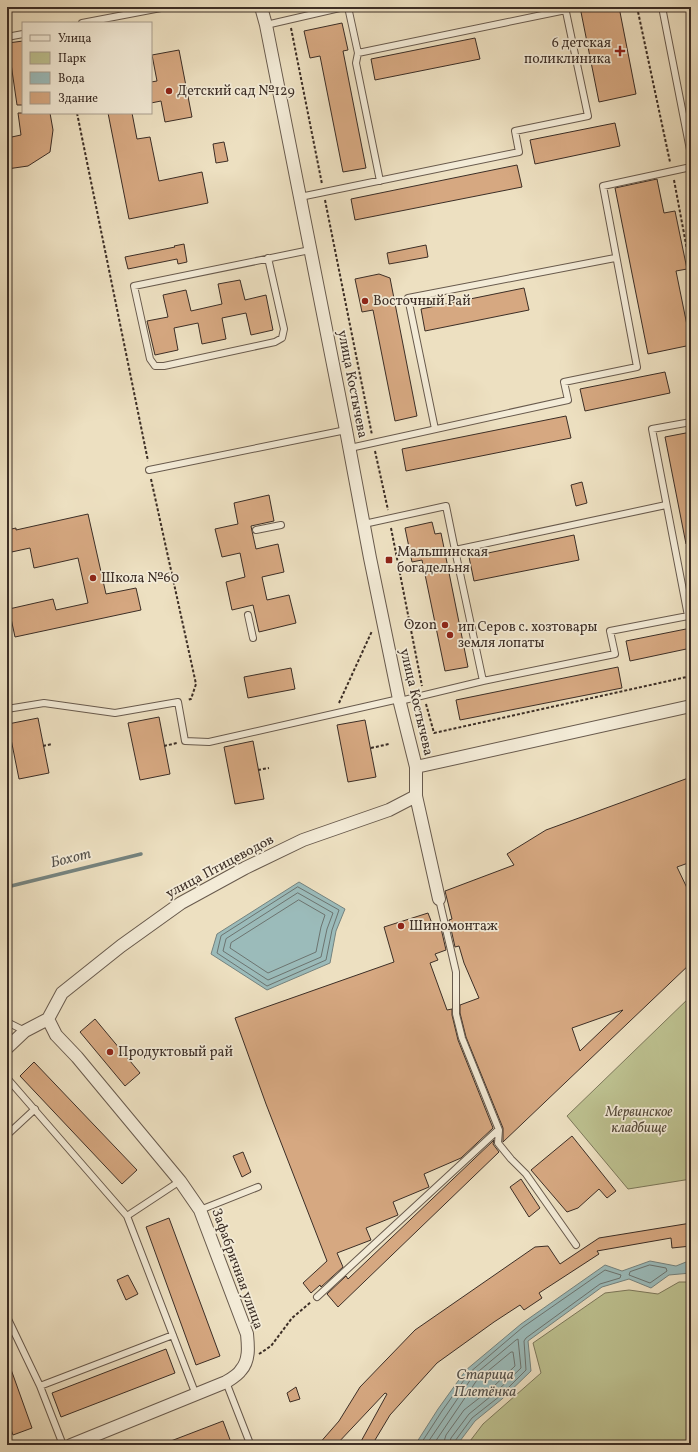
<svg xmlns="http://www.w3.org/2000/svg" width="698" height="1452" viewBox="0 0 698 1452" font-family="Vollkorn,serif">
  <rect width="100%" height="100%" fill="#ede0c1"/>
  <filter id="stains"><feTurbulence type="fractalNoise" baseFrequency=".005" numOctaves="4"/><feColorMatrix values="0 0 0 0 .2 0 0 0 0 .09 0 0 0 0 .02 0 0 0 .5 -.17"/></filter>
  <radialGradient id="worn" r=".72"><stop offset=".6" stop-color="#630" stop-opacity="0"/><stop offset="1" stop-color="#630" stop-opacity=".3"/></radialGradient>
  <path fill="#bdc190" stroke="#7c785b" d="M691,996V1179L628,1189L567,1116Z
    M679,1282H691V1445H467L483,1424L541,1373L533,1343L605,1293L629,1290L658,1294Z"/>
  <path fill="#9bbbba" stroke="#75837f" d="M299,882L345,909L336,931L330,963L267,990L211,954L217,934Z
    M691,1260V1273L669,1275L651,1288L629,1279L602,1287L528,1341L531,1371L502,1399L475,1421L457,1445H415L438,1409L466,1370L521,1324L605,1265L622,1271L650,1261L676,1266Z"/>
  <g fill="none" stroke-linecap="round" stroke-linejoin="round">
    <path stroke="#6c7470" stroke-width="1" d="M298,887L339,910L332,930L326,960L267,986L217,953L221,936Z
      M298,893L333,913L327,929L321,957L268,980L223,951L226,939Z
      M299,900L325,915L321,927L316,952L268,973L230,948L231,943Z
      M650,1265L666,1268L667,1271L650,1283L629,1275L630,1272Z
      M420,1445L442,1411L469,1373L523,1327L605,1270L621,1275L620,1278L600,1284L526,1338L524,1341L526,1370L500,1396L472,1418L455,1441L454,1445
      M426,1445L473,1376L516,1340L518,1339L521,1368L496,1392L469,1414L451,1438L449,1445
      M433,1445L477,1380L511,1352H513L515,1366L492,1388L464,1410L446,1435L443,1445"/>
    <path stroke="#75837f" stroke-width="3.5" d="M7,887L141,854"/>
  </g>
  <path fill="#d6a881" stroke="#3c2e26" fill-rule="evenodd" d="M580,7H619L636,94L599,102Z
    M342,23L348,50L343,51L366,168L343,172L320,56L310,58L304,31Z
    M475,38L480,59L375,80L371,59Z
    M23,41V105H17L8,43Z
    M179,50L192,117L165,122L161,101L151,103V82L157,81L152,55Z
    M18,113H50L53,130L50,152L28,166L7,169V138L21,135Z
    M108,113H132L137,139L150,137L159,181L202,172L208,203L129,219Z
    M615,123L620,146L535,164L530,140Z
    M224,142L228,161L216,163L213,144Z
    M517,165L522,187L355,220L351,199Z
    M657,179L664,213L675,211L687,269L676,271L691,345L648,354L615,188Z
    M184,244L187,262L178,264L177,259L128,269L125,257L175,247L174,246Z
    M426,245L428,257L389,264L387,253Z
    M379,274L390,278L417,416L395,421L373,310L362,312L355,279Z
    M240,280L245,300L266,295L273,330L251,335L246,313L222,318L226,339L202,344L198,323L174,328L178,350L155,355L147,321L168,317L163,295L186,290L191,311L222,304L218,284Z
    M524,288L529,310L425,331L421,309Z
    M665,372L670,393L585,411L580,389Z
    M566,416L571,438L406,471L402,449Z
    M691,432V544H686L665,437Z
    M582,482L587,503L576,506L571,485Z
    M269,495L274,521L251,526L252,531L256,549L278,544L284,572L262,577L267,600L289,595L296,623L259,632L253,605L232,610L226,582L245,577L240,553L222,557L215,529L238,524L234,503Z
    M88,514L106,594L136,588L141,610L15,637L9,609L53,599L56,610L88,603L78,558L34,568L30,548L7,553V530L16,528V530Z
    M432,522L435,534L441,533L468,667L445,671L422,560L412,562L405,528Z
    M574,535L579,560L474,581L469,557Z
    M691,628V648L630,661L626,641Z
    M618,667L622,688L460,720L456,700Z
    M291,668L295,689L248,698L244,677Z
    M159,717L170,774L140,780L128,723Z
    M38,718L49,773L19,779L8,724Z
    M365,720L376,777L348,782L337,725Z
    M253,741L264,799L235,804L224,747Z
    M691,777V862L677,867L688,890L691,889V963L503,1142V1128L466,1037L460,1013V1005L479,998L464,963L459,946L455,947L449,920L452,919L445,891L514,865L507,854L546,830ZM623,1010L580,1051L572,1028Z
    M428,913L433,926L440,924L446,950L435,954L438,960L430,963L447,1010L452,1009V1015L458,1040L493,1128L461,1158L424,1174L429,1187L393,1202L398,1215L366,1228L371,1240L337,1253L343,1267L321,1287L320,1285L311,1293L303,1283L327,1261L266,1104L235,1018L394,962L384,927Z
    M95,1019L140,1073L125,1086L80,1032Z
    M34,1062L137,1170L122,1184L20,1076Z
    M572,1136L616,1191L607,1198L599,1189L578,1208L567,1212L531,1170Z
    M494,1140L493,1144L499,1152L338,1307L327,1294L346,1276L348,1279Z
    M243,1152L251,1172L242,1177L233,1156Z
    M521,1179L540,1208L529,1217L510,1187Z
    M169,1218L220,1356L196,1365L146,1227Z
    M691,1223V1246L672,1248L671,1238L597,1251L599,1254L539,1293L542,1298L524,1310L520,1305L494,1322L437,1363L390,1415L372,1445H359L387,1394L385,1393L336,1445H318L339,1421L360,1387L415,1330L535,1247L548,1246L560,1264L599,1238Z
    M128,1275L138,1294L126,1300L117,1280Z
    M166,1349L175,1373L61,1417L52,1393Z
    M8,1361L32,1428L13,1435L7,1418V1362Z
    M296,1387L300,1399L290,1402L287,1393Z
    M223,1421L232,1445H163V1444Z"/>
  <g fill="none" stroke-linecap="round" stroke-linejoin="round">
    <defs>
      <path id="service" d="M348,7L358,53L566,10
        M662,7L691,155
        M82,23L166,7
        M266,25L344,7
        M7,37L23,34
        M358,53L356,63L380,181
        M300,197L519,152L515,131L588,116L565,7
        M268,258L284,329L282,338L275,342L164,366H155L150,359L134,286L310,250
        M435,429L408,298L615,258
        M350,448L568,400L564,382L637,367L603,186L691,167
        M149,470L346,430
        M364,524L446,506L455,550L666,505
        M256,530L281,525
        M455,550L483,681
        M248,615L253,638
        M400,701L483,681L615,654L610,631L688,616L652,429L691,422
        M7,709L44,703L115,713L178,702L185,741L209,742L399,699
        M439,899L456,972V1014L462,1038L499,1130L498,1143L511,1159L526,1174L576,1245
        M7,1022L25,1031
        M7,1078L127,1216L196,1395
        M7,1135L35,1109
        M200,1210L258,1187
        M127,1216L180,1181
        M317,1297L498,1130
        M7,1317L40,1386L63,1445
        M226,1382L249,1441L247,1445
        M40,1386L173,1335"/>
      <path id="minor" d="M261,7L266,25L346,430L370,558L399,699L416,767V796L439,899
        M416,767L691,706
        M48,1019L56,1035L77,1057L180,1181L200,1210L247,1334C248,1345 250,1360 241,1370C238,1375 231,1379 226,1382L71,1445
        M7,1048L25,1031L48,1019L62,993L121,946L181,903L245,868L303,840L389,810L416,796"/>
    </defs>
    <use href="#service" stroke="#685a4d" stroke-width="8"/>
    <use href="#minor" stroke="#685a4d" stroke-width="14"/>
    <path stroke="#3c2e26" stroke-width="2" stroke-dasharray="3 2" stroke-linecap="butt" d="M637,7L670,162
      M291,28L322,184
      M77,113L148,461
      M674,180L691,271
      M325,200L372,435
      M375,451L388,510
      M151,479L196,684L191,699L187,700
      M391,528L422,686
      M339,703L372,631
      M426,704L434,733L691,676
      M43,746L52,744
      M164,746L177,743
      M371,748L389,744
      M258,770L269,768
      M259,1354L271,1346L292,1318L311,1302"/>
    <use href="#service" stroke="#f3ebd7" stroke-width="6"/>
    <use href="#minor" stroke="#f3ebd7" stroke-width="12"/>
  </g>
  <g fill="#8f2418" stroke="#f3ebd7" stroke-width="1.5">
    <path d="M618 45h4v4h4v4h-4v4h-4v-4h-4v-4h4z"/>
    <circle cx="169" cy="91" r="4"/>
    <circle cx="365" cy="301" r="4"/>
    <rect x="385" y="556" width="8" height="8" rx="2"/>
    <circle cx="93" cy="578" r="4"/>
    <circle cx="445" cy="625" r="4"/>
    <circle cx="450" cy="635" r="4"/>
    <circle cx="401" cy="926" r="4"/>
    <circle cx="110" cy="1052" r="4"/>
  </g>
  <g text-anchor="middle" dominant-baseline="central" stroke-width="3.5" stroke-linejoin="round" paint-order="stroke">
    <g font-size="14" fill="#3c2e26" stroke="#f3ebd7" text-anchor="start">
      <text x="611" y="43" text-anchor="end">6 детская<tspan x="611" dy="16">поликлиника</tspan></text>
      <text x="177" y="91">Детский сад №129</text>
      <text x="373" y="301">Восточный Рай</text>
      <text x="397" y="552">Мальшинская<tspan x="397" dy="16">богадельня</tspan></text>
      <text x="101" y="578">Школа №60</text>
      <text x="437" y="625" text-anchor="end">Ozon</text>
      <text x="458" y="627">ип Серов с. хозтовары<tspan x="458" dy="16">земля лопаты</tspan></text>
      <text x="409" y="926">Шиномонтаж</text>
      <text x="118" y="1052">Продуктовый рай</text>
    </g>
    <g font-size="14" fill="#3c2e26" stroke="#f3ebd7">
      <text transform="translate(352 384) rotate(79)">улица Костычева</text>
      <text transform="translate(416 702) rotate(77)">улица Костычева</text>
      <text transform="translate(220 867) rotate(-28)">улица Птицеводов</text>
      <text transform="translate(237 1269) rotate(70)">Зафабричная улица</text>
    </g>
    <g font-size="14" font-style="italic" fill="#564b3b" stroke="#f3ebd7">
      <text x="639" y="1112">Мервинское<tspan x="639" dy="16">кладбище</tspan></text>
    </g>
    <g font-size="15" font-style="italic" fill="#54514b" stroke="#f3ebd7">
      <text transform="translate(71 859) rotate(-14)">Бохот</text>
      <text x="485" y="1375">Старица<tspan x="485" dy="17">Плетёнка</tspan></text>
    </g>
  </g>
  <rect width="698" height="1452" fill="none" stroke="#ede0c1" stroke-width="24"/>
  <rect x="8" y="8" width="682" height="1436" fill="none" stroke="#3c2e26" stroke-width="2"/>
  <rect x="12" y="12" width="674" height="1428" fill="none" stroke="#3c2e26"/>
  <rect x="22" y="22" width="130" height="92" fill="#f3ebd7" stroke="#aa9f90"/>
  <rect x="30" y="35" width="20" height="6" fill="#f3ebd7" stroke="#aa9f90"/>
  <text x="58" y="42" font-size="12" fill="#3c2e26">Улица</text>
  <rect x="30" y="52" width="20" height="12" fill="#bdc190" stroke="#aa9f90"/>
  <text x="58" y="62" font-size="12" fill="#3c2e26">Парк</text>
  <rect x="30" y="72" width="20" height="12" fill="#9bbbba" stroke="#aa9f90"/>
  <text x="58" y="82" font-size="12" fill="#3c2e26">Вода</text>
  <rect x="30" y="92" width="20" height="12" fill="#d6a881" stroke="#aa9f90"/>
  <text x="58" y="102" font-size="12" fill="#3c2e26">Здание</text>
  <rect width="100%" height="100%" filter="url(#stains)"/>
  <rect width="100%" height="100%" fill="url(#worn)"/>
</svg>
